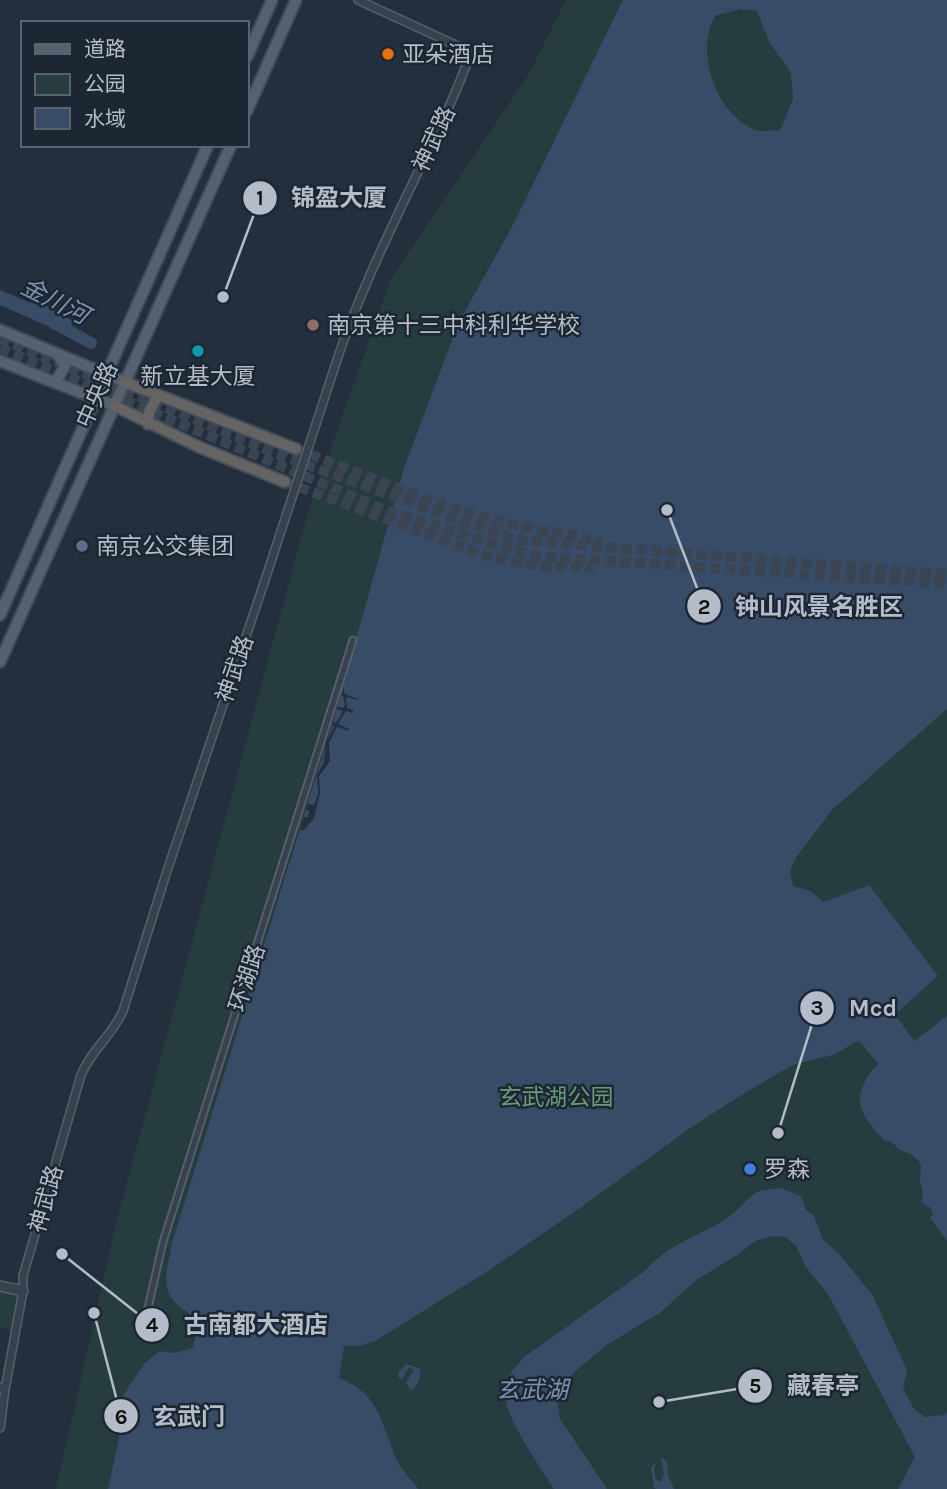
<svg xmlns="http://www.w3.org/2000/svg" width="947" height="1489" viewBox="0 0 947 1489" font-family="Karla,'Noto Sans SC',sans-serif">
  <rect width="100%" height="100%" fill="#242f3e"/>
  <path fill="#263c3f" d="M566,0H947V1489H56L116,1224L307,516L391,279L529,74Z
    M0,1291L18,1295L11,1330L0,1328Z"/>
  <path fill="#394c67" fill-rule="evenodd" d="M623,0H947V709L832,810L797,856L790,871L793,886L810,891L824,902L869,885L938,976L895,1014L914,1041L947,1016V1241L930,1218L933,1215L931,1208L921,1202C925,1193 922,1190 920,1181C919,1173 924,1168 918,1160C912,1153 906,1154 899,1149C896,1147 895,1144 891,1142C887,1140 884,1141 882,1138C856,1111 851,1093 878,1064L859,1040L833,1055L792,1065L740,1096L689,1129L580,1208L488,1271L375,1341L359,1346H344L339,1378C382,1394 381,1427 398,1462C403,1472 412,1480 418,1489H108L126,1406L120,1400L144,1364L159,1351L175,1353L193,1348L199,1321C194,1315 186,1312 180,1307C158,1289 168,1268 172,1243L332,725L404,468L458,324L513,225ZM741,9L757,11L769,42L791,73L793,99L780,130C772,130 760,133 753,129C715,112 694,49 716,15Z
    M0,290L28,302L49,307L73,321L68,335L0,305Z
    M781,1188L801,1196L806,1210L814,1216L823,1240L838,1253L872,1294L907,1370L903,1388L914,1409L925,1417L944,1415L947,1412V1489H898L915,1457L828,1294L806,1267L796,1246L786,1237L773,1236L755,1241L739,1254L696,1280L661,1312L608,1344L573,1373L557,1400L560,1419L607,1489H554C541,1468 504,1416 504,1391C504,1379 515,1367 523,1358L646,1270C670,1241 705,1236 734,1213C742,1207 749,1195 759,1191C765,1189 774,1189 781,1188Z
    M407,1364L420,1369C422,1378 417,1386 411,1391L406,1383L414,1370L409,1367L402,1379L398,1377L399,1371Z
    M661,1458L667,1461L668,1475L674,1489H656L654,1487L651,1468L656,1462L654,1470L656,1480L660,1482L664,1474Z"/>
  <path fill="#242f3e" d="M342,682L345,694L358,699V700L346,697L347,708L353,710V713L346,711L338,724L349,729V731L337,727L329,743L330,761L319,776L320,793L314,818L304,830H300L304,817H308L309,811L306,810L308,804L314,805L318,794L317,775L324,762L326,743L334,727L332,722L336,723L343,711L336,709L337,706L343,708L345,705L343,696L339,695L343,693Z"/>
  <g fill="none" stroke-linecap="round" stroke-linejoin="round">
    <path stroke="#394c67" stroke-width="12" d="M54,323L91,343"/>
    <path stroke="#3a4453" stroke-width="10" stroke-dasharray="10 5" stroke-linecap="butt" d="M0,339L285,457L516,540L947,574
      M0,348L388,511L532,556L947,584
      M296,449L451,508L500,522L601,541
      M285,482L487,556L545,567H594"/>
    <defs>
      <path id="pedestrian" d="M146,1317L163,1242L353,640"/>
      <path id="minor" d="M334,369C351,316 374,264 398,214C423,160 451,109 471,52L358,0
        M0,1387L5,1389L0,1428
        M5,1389L23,1291V1276L81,1075C91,1050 112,1036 123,1011L167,871L264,583"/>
      <path id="tertiary" d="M0,1286L23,1291"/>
      <path id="primary" d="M247,57L272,0
        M247,111L296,0
        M0,330L125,382
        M0,361L115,406
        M55,383L65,366L58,355
        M0,615L208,145
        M0,662L231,145"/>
      <path id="trunk" d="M125,382L296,449
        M115,406L199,447L285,482
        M148,424L149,412L158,395"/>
    </defs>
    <use href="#pedestrian" stroke="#565f6c" stroke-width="9"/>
    <use href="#minor" stroke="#565f6c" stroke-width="10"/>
    <use href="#tertiary" stroke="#565f6c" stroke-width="12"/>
    <use href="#primary" stroke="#414a57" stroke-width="14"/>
    <use href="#trunk" stroke="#434c59" stroke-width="14"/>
    <use href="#pedestrian" stroke="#38414e" stroke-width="5"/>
    <use href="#minor" stroke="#38414e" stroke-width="7"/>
    <use href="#tertiary" stroke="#38414e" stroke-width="9"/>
    <use href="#primary" stroke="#56606e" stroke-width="10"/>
    <use href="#trunk" stroke="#656462" stroke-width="10"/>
    <defs>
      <path id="minor-bridge" d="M264,583L334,369"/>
    </defs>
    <use href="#minor-bridge" stroke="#565f6c" stroke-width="10" stroke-linecap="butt"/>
    <use href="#minor-bridge" stroke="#38414e" stroke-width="7"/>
  </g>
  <circle fill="#e8710a" stroke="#1d2633" stroke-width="2.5" cx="388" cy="54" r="7"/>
  <circle fill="#8d6e63" stroke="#1d2633" stroke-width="2.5" cx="313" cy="325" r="7"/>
  <circle fill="#0f9aa8" stroke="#1d2633" stroke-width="2.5" cx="198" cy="351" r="7"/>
  <circle fill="#5c6f8a" stroke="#1d2633" stroke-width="2.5" cx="82" cy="546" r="7"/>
  <circle fill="#3f7fe0" stroke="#1d2633" stroke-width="2.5" cx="750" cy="1169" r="7"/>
  <g text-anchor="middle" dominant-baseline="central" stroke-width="5" stroke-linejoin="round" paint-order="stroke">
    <g font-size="23" fill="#b4bcc9" stroke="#1d2633" text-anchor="start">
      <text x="402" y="54">亚朵酒店</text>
      <text x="327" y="325">南京第十三中科利华学校</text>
      <text x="198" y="376" text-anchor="middle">新立基大厦</text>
      <text x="96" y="546">南京公交集团</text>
      <text x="764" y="1169">罗森</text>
    </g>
    <g font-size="23" fill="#b4bcc9" stroke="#1d2633">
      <text transform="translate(434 139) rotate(-65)">神武路</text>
      <text transform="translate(97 395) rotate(-66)">中央路</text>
      <text transform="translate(235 669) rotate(-71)">神武路</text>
      <text transform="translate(247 978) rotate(-72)">环湖路</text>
      <text transform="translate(46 1199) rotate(-74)">神武路</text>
    </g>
    <g font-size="23" fill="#6b9a76" stroke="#1d2633">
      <text x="556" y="1097">玄武湖公园</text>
    </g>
    <g font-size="24" font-style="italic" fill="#7c92b1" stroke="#1d2633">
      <text transform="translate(55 301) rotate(27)">金川河</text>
      <text x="532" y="1390">玄武湖</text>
    </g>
  </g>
  <path fill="none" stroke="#b4bcc9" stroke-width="2.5" d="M223 297L260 198M667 510L704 606M778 1133L817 1008M62 1254L152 1325M659 1402L755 1386M94 1313L121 1416"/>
  <g fill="#b4bcc9" stroke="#1d2633" stroke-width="2.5">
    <circle cx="223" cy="297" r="7"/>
    <circle cx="667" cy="510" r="7"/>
    <circle cx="778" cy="1133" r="7"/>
    <circle cx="62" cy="1254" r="7"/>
    <circle cx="659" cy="1402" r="7"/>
    <circle cx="94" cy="1313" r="7"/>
    <circle cx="260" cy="198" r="18"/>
    <circle cx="704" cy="606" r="18"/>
    <circle cx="817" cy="1008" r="18"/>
    <circle cx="152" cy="1325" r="18"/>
    <circle cx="755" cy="1386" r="18"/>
    <circle cx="121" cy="1416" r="18"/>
  </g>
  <g font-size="21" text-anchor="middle" font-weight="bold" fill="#111">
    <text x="260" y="205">1</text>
    <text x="704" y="614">2</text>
    <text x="817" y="1015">3</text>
    <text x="152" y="1332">4</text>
    <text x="755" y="1393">5</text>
    <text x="121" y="1424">6</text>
  </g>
  <g font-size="24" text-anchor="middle" font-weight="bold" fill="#b4bcc9" stroke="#1d2633" stroke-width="5" stroke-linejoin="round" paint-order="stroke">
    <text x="339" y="206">锦盈大厦</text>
    <text x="819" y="615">钟山风景名胜区</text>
    <text x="873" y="1016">Mcd</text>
    <text x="256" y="1333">古南都大酒店</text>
    <text x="823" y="1394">藏春亭</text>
    <text x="189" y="1425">玄武门</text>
  </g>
  <rect x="21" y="21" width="228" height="126" fill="#1d2633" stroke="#59626f" stroke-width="2"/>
  <rect x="35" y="44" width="35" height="10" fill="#56606e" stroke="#59626f" stroke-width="2"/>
  <text x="84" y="56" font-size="21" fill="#b4bcc9">道路</text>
  <rect x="35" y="74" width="35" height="21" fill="#263c3f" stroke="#59626f" stroke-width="2"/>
  <text x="84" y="91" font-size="21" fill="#b4bcc9">公园</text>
  <rect x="35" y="108" width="35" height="21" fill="#394c67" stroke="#59626f" stroke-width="2"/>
  <text x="84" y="126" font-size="21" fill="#b4bcc9">水域</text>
</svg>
